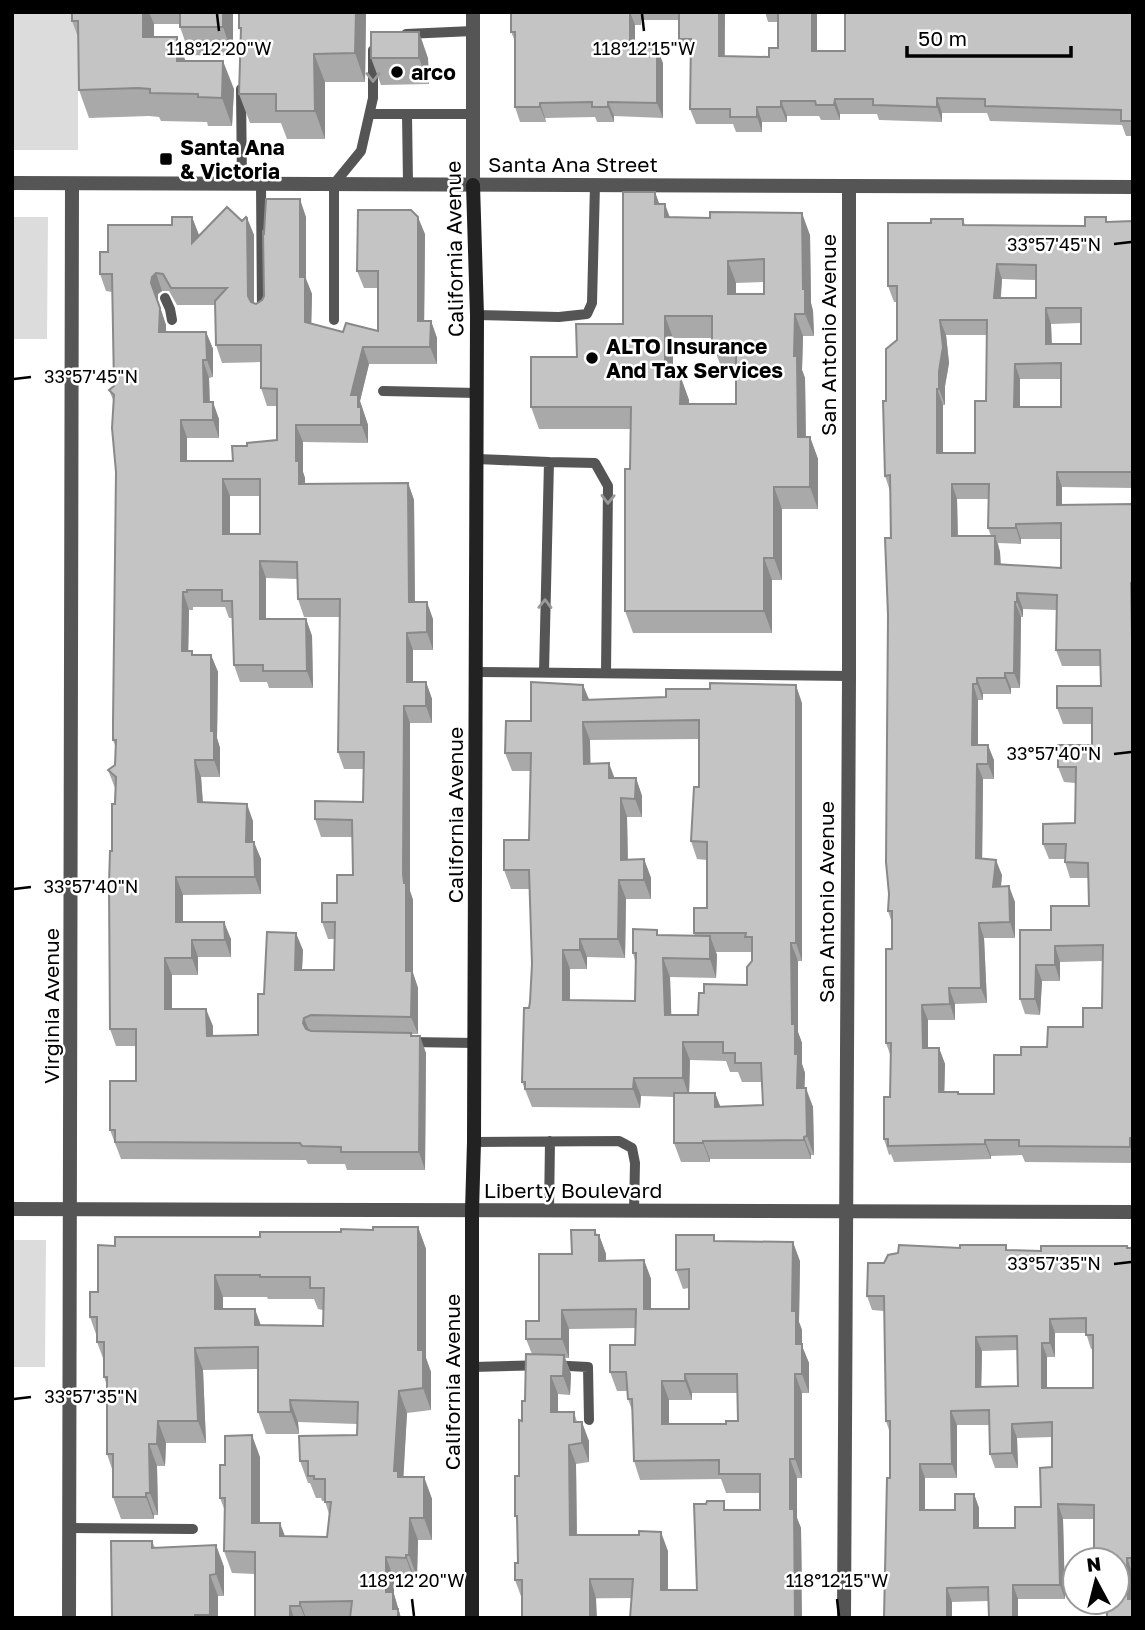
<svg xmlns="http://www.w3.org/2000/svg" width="1145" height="1630" viewBox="0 0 1145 1630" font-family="'Golos Text',sans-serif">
  <rect width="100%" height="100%" fill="#fff"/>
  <path fill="#dcdcdc" d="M12,12H78V150H12Z
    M12,217H48L47,339H12Z
    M12,1240H46L45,1367H12Z"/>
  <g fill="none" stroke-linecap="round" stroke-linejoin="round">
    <path stroke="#555" stroke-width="10" d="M406,34L473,31
      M241,89L242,185
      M370,114H473
      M407,114L408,184
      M261,185L262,312
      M165,298L170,309L172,320
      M477,315L559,317L587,314L592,303L595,185
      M334,320V184L361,151L373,98V50
      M383,391L477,393
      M477,459L549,462
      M477,672L849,676
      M544,672L549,462L595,463L608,486L606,673
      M410,1042L475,1043
      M474,1142L619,1141L632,1148L635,1163L634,1211
      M549,1211L550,1141
      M473,1367L549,1365L588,1367L589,1420
      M69,1528L193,1529"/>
    <path stroke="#555" stroke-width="14" d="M69,1618L72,184
      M844,1618L849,676V186"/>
    <path stroke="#555" stroke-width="14" d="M12,183L1133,187
      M473,185V12
      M12,1209L1133,1212"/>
    <path stroke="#222" stroke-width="14" d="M472,1618V1211L474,1142L477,315L473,185"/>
  </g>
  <path fill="#a9a9a9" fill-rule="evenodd" d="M72,12H233V56L190,55L180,27V24H154V37L185,61L234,89L232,126H208L207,122L161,121L159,117L149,116L89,118L79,90L78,37L72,21Z
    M366,12L365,82H325V139H287L281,123H250L239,94L241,33L239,28Z
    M511,12H725V56L769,57L778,48V22H768L765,12H817V51H845L1133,12V136H1126L1122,125L990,121L987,113H942V122L879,120L877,114H840V120H821L819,116H787V122H762V132H736L733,124H696L690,109L691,53H684L679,39V20H641V25H635V48L663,63V118L614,116V122H597L595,117L545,118L546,122H520L515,107V41L511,32Z
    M371,58H428L429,84L381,85Z
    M655,192L659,204L670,217L810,235L811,303L813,311L814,336H803L802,370L805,378L806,437H810L818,459V509H782V580H772V633H633L625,611L630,469V429H539L531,407L577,357L623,324ZM764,282V294H736V283ZM673,338H712V342L720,364H736V404H689V400L681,378H673Z
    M192,217L199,236L242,221L247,218L254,235V303L256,304L262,300L264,296V233L306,217V279L312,294L311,323L343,332L378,331V288H364L357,271L425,234L424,321H431L437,338V364H369L360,401L368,425V443L303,442V472L305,478V484L408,483L414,500L415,602L433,619V650H413V682H426L432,699V723H410V891L413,900V973L418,988V1034H412L426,1053L425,1170H347L345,1164H308L306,1160L121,1159L110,1130L136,1081V1046H116L110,1029L112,851L115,788L108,770L115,765L116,748L113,740L116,472L114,402L109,390L114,386L112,292L106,291L100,274L108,252ZM162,291H169L177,305H215L216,345L222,363L261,362V388L267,406H277V440L247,446L233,461H187V438H219V419L210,402L209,378L213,377V349L206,332H166V325L158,301V294ZM230,496H260V534H230ZM266,578L298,579V599L304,617H340L338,752L344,769H364L363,802L315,819L321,837H352L353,875L337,903L322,922L328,939H335L334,970H302L303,950L264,994L258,1035L213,1036V1026L172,1009V975H198V957H231V939L183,922V895L261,894V859L253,842V821L203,803L201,777H220V748L217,738L218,672L211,655H193L188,651L189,610H193V607H225L229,618H233L234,665L240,682H267L269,688H313L312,636L306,619H266Z
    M963,219L965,225L1085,226L1108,222L1133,221V488L1062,487V505L1133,504V1163L1025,1162L1022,1155L991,1156V1159L894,1162L891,1154L889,1155L884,1139L890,1097L891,1057L886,1043L892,949V923L888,911L889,894L890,491L885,476L886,401L897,340V302H894L888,286L931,223ZM1002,279L1036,280V298H1001ZM1081,323V344H1052L1051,324ZM946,335H987L986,401L975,453H943V405H945V386L949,363ZM1020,379H1061V407H1020ZM957,499H988V528L991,536H958ZM1021,539H1061V568L1001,565L1000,552L998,543L1021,544ZM1023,609L1057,610L1056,650L1062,666H1101V686L1057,708L1063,724H1092V745L1058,767L1064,782L1075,783V823L1043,844L1049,859H1065V862L1070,878H1089V906L1051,930L1020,999L1025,1014L1040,1015L1042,981H1060V962L1103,961L1102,1008L1083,1027L1047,1047L1021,1055L994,1094H959L944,1092L945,1064L939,1048H928V1020H955V1004L987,1003L984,938H1015V902L1001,887L1002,875L982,858L983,779H994V760L978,745V700H983V694H1011V688H1020L1021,617H1023Z
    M583,685L589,699L802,703V961H798V1032L802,1043V1064L805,1073L804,1088L813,1107L814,1155H811V1159H710V1162H681L674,1143V1097L641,1096L640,1108L532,1107L522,1082L530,1002L532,964L530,889H511L504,870L529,840L531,771H512L505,753L531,721ZM699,739V787L691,841L697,859L707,860V908L694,933L695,936L659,935L633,953L635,961V1001L570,1000V969H587V957L625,958L626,899H651V878L644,859L628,860L627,817H642V796L636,778H614L590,764V740ZM716,952H751L752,961L747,985L704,993L698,1015H671L670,977L716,978L717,955ZM690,1060L726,1061L730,1072H738L742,1082H762L763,1105L720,1106L715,1093H689Z
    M418,1227L426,1249V1358L431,1372V1410L407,1413L403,1477H424L432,1499V1540H418L417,1577H414V1580L394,1579V1594L401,1618H255V1574L232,1573L224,1551L225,1511L220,1498L225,1465L260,1457V1523L285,1536L327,1537L329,1514L325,1501H322L321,1498H316L310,1483H308L300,1461L357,1435V1424L298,1422L299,1434H266L258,1412V1369L203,1370L206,1443H166L165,1466H157L158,1515H154V1519H121L113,1497V1472L107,1454V1385L104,1377V1361L97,1342V1337L90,1317L115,1246ZM223,1297H267L268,1299H314L318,1309L323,1310V1326L261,1325L223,1309Z
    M597,1235H599L606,1254V1261L644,1260L651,1279V1309H689V1288L683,1289L676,1270L716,1241L800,1261L799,1322L802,1330V1346L809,1363V1393H802V1478H797V1518L801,1528L802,1589L632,1598L522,1599L515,1580L518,1563V1522L515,1516L519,1476L522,1421L532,1354L526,1339L539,1321L572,1254ZM636,1328L635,1345L610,1372L617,1391H628V1399L632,1410L634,1461L640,1480L721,1479L726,1493H760V1510H727L697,1590H668V1551L577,1535L576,1464L589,1462V1441L577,1422L574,1412H558V1394L570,1395L571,1374L565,1358H569V1329ZM692,1393H738V1421L726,1424H669V1400H692Z
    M1132,1248L1133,1251V1572L1117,1602L1094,1519H1063L1065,1599H1018L988,1601L952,1602V1618H884L890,1478V1433L886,1421L884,1311L872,1310L867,1296L884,1263L1008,1250L1041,1251ZM1055,1333H1086L1091,1349H1093V1388H1047V1357H1055ZM1017,1350L1018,1386L981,1387L982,1351ZM957,1425H989L990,1454L995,1468H1018L1017,1438L1052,1437V1467L1041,1507L1015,1528H979V1508L974,1494L955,1510H925V1478H957Z
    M152,1541L155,1548L216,1545L224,1567V1596H218V1618H112Z"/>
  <path fill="#898989" d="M143,12H149L154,24V65L143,37Z
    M223,12H233V56L223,27Z
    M356,12H366L365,82L355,53Z
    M630,12L635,25V63L630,48Z
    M719,12H725L724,71L719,56Z
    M812,12H817V66L812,51Z
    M419,32L428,58L429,84L419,58Z
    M177,37L187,65L177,61Z
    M657,48L663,63V118L657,103Z
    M314,54L325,82V139L315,111Z
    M223,61L234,89L232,126L222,98Z
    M937,98L942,113V122L937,107Z
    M835,99L840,114V120L834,105Z
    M781,101L787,116V122L781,107Z
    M608,102L614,116V122L608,107Z
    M540,103L545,118L546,122L540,107Z
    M757,107L762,122V132L757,117Z
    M655,192L663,214L655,204Z
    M300,199L306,217V279L312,294L311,339L305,322L300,277Z
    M665,204L673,226L665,217Z
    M802,213L810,235L811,303L813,311L814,336L805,314L803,289Z
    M192,217L199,235L198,260L192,243Z
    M418,217L425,234L424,338L418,321Z
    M247,218L254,235V313L248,296Z
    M728,261L736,283V316L728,294Z
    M997,264L1002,279L999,313L994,298Z
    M156,273L162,291L158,294V301L166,325V350L159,332L151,283L152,277Z
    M1046,308L1051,324L1052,359L1046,344Z
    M795,314L803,336L802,370L805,378L806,459L798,437L794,356Z
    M665,316L673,338V400L665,378Z
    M940,320L946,335L949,363L945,386V405L939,389Z
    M431,321L437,338V364L430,347Z
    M206,332L213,349V377L207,360Z
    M363,347L369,364L360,401L368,425V443L351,395Z
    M203,360L209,378L210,419L204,402Z
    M1015,364L1020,379V422L1014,407Z
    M681,378L689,400L688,427L680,404Z
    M937,389L943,405V469L937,453Z
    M213,402L219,419V438L213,420Z
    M181,420L187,438V479L181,461Z
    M296,425L303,442V472L305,478V501L299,484L296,461Z
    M810,437L818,459V509L810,487Z
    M1057,472L1062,487V521L1057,505Z
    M223,479L230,496V551L223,534Z
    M408,483L414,500L415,620L409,602Z
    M952,484L957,499L958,552L952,536Z
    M774,487L782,509V580L774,558Z
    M1016,524L1021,539V544L1016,528Z
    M995,536L1000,552L1001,580L995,564Z
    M764,558L772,580V633L764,611Z
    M260,561L266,578V636L260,619Z
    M1131,583L1133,587V642L1132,639Z
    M183,592L189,610L188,668L182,651Z
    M1017,593L1023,609V617L1017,602Z
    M427,602L433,619V650L427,632Z
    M1015,602L1021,617L1020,688L1014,673Z
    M306,619L312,636L313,688L307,671Z
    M407,633L413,650V699L407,682Z
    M211,655L218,672L217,738L220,748V777L214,760L211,731Z
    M1005,673L1011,688V694L1005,678Z
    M977,678L983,694V700L977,684Z
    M426,682L432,699V723L426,706Z
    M973,684L978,700V760L972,745Z
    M583,685L590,703L583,700Z
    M796,685L802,703V961L796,943Z
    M404,706L410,723V891L413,900V973L418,988V1034L411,1017L406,971L403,874Z
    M583,722L590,740L591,782L584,764Z
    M988,745L994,760V779L988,764Z
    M195,760L201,777L204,820L198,802Z
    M609,763L616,782L609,778Z
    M977,764L983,779L982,873L976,858Z
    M636,778L642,796V817L635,799Z
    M621,798L627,817L628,878L621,860Z
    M247,804L253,821V859L246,842Z
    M254,842L261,859V894L255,877Z
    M644,859L651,878V899L644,880Z
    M996,860L1002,875L999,902L993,887Z
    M176,877L183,895V939L176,922Z
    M619,880L626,899L625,958L618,939Z
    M1009,886L1015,902V938L1010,922Z
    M224,922L231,939V957L225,940Z
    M979,923L984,938L987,1003L981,988Z
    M296,933L303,950L301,987L295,970Z
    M710,936L717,955L716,978L710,959Z
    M580,939L587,957V969L580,950Z
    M192,940L198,957V975L192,958Z
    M791,943L798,961V1032L802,1043V1064L805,1073L804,1107L797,1088L792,1024Z
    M1055,946L1060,962V981L1055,965Z
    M563,950L570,969V1019L563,1000Z
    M165,958L172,975V1026L165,1009Z
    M663,958L670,977L672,1033L665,1015Z
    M1036,965L1042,981L1040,1015L1035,999Z
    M949,988L955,1004V1020L950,1004Z
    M922,1005L928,1020V1063L923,1048Z
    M206,1009L213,1026V1053L207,1036Z
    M304,1018L311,1035L303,1023Z
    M420,1036L426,1053L425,1170L419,1152Z
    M683,1042L690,1060L689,1097L683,1078Z
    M939,1048L945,1064L944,1107L939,1092Z
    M634,1078L641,1096L640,1108L633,1089Z
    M806,1088L813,1107L814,1155L807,1136Z
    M715,1093L722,1111L715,1107Z
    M804,1137L811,1155V1159L804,1140Z
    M1130,1138L1133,1145V1154L1130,1147Z
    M985,1140L991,1156V1159L985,1144Z
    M703,1141L710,1159V1162L703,1143Z
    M418,1227L426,1249V1358L431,1372V1410L423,1388L418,1350Z
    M595,1230L599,1241V1235L606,1254V1280L599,1261Z
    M793,1242L800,1261L799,1322L802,1330V1346L809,1363V1393L802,1374L796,1344L792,1311Z
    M644,1260L651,1279V1328L644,1309Z
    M215,1275L223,1297V1331L215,1309Z
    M255,1309L263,1331L255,1325Z
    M562,1310L569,1329V1358L562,1339Z
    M1050,1319L1055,1333V1357L1050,1343Z
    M976,1337L982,1351L981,1401L976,1387Z
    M1042,1343L1047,1357V1403L1042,1388Z
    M195,1348L203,1370L206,1443L198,1421Z
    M564,1355L571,1374L570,1395L563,1376Z
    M685,1374L692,1393V1400L685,1381Z
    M795,1374L802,1393V1478L795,1459Z
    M551,1376L558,1394V1431L551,1412Z
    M662,1381L669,1400V1443L662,1424Z
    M399,1391L407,1413L403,1485L394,1471Z
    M290,1400L298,1422L299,1434L291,1412Z
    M951,1411L957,1425V1478L952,1464Z
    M158,1421L166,1443L165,1466L157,1444Z
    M582,1422L589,1441V1462L582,1443Z
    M1012,1424L1017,1438L1018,1468L1012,1453Z
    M252,1435L260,1457V1545L252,1523Z
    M149,1444L157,1466L158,1515L150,1493Z
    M569,1445L576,1464L577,1554L570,1535Z
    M790,1459L797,1478V1518L801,1528L802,1618H795L790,1509Z
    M920,1464L925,1478V1524L920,1510Z
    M424,1477L432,1499V1540L424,1518Z
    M146,1493L154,1515V1519L146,1497Z
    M974,1494L979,1508V1543L974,1528Z
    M1058,1504L1063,1519L1065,1599L1060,1585Z
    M410,1518L418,1540L417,1577L409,1555Z
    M280,1523L288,1544L280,1536Z
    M661,1532L668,1551V1609L661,1590Z
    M216,1545L224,1567V1596L216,1574Z
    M406,1555L414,1577V1580L406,1558Z
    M386,1557L394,1579V1594L401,1618H396L386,1592Z
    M1127,1558L1132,1572L1133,1613L1128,1599Z
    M210,1575L218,1596V1618H211L210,1615Z
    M590,1579L596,1598L597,1618H590Z
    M1013,1585L1018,1599V1618H1013Z
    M947,1588L952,1602V1618H947Z
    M300,1602L306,1618H305L300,1606Z
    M290,1606L294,1618H290Z"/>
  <path fill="#c4c4c4" stroke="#898989" stroke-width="2" fill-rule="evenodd" d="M72,12H143V37H177V61H223L222,98L198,97V94L150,93V89L138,88L79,90L78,21H72Z
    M180,12H223V27H180Z
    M239,12H356L355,53L314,54L315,111H276V94H239L241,28H239Z
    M511,12H630V48H657V103L608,102V107H592V102L540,103V107H515V32H511Z
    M679,12H719V56L769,57V48H778V12H812V51H845V12H1133V121H1121V110L985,106V99L937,98V107L873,105V99H835L834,105H816L815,101H781V107H757V117H730V109H690L691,39H679Z
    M371,32H419V58H371Z
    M623,192H655V204H665V217L710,218V212L802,213L803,289H805V314H795L794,356H797L798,437H810V487H774V558H764V611H625V469H630L631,407H531V357H577L576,324H623ZM764,259V294H728V261ZM665,316H712V342H736V404H680L681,378H665Z
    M266,199H300V277H305V322L343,332L346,323L378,331V271H357L358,210H411L418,217V321H431L430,347H363L351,395H358V407H361V425H296V461H299V484L408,483L409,602H427V632L407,633V682H426V706H404L403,874L404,883H406V971H412L411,1017L311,1015L304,1018L303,1023L306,1029L311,1031L411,1033V1036H420L419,1152H341V1147L302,1146L300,1143L115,1142V1130H110V1081H136V1029H110L109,884L110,851H112V804H115L116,777L108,770L115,765L116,740H113V723L116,472L112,428L114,395L109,390L114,386L112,274H100V252H108V225H172V217H192V243L227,207L242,221L246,217L247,218L248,296L251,302L256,304L262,300L264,296L263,232L264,233ZM156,273L163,274L171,288H227L215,301L216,345H261V388L277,389V440L247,443V446H232L233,461H181V420H213V402H204L203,360H207L206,332H159L160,308L151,283L152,277ZM223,479H260V534H223ZM260,561L297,562L298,599H340L338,752H364L363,802L315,801V819L352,820L353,875H337V903H322V922H335L334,970H295L296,933L267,932L264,994H258V1035L207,1036L206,1009H165V958H192V940H225L224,922H176V877H255L254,842H246L247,804L198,802L195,760H214V731H211V655H192V651H182L183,592H187V590H222V601H232L234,665H263V671H307L306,619H260Z
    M1085,217H1106V222L1133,221V472H1057V505L1133,504V583H1131L1132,639H1133V1138H1130V1147L1019,1146V1140H985V1144L888,1146V1139H884V1097H890L891,1043H886V949H892V911H888L889,894L886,862L888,615L885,538H891L890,475L885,476L883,401H886V349L897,340V286H888V223H931V219H963V225L1085,226ZM997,264L1036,265V298H994ZM1046,308H1081V344H1046ZM940,320H987L986,401H975V453H937V389H939V371L943,347ZM1061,363V407H1014L1015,364ZM952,484H989L988,528H1016V524L1061,523V568L995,564V536H952ZM1017,593L1057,595L1056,650H1100L1101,686H1057V708H1092V745H1058V767H1076L1075,823L1043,824V844H1066L1065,862L1088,863L1089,906H1051V930H1020V999H1035L1036,965H1055V946L1103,945L1102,1008H1083V1027H1048L1047,1047H1021V1055H994V1094H958V1092H939V1048H923L922,1005L950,1004L949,988H981L979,923L1010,922L1009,886L993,887L996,860L976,858L977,764H988V745H972L973,684H977V678H1005V673H1014L1015,602H1017Z
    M531,682L583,685V700L666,697V689H710V683L796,685V943H791L792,1024H795V1054H798L797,1088H806L807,1136L804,1137V1140L703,1141V1143H674V1093H715V1107L763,1105L761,1063H735V1053H723V1042H683V1078H634L633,1089H525V1082H522L524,1008H529L530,1002L532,964L529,870H504V840H529L531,753H505L506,721H531ZM699,720V787H694L691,841L707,842V908H694V933H746L745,937H752V961L747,967V985L704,984V993H699L698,1015H665L663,958L710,959V936L657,935V930L633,929V953H636L635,1001L563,1000V950H580V939H618L619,880H644V859L621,860V798L635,799L636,778H609V763L584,764L583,722Z
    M373,1227H418V1350H423V1388L399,1391L394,1471H398V1477H424V1518H410L409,1555H406V1558L386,1557V1592H393V1609H398V1618H350L352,1601L300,1602V1606H290V1618H255V1552L224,1551L225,1498H220V1465H225V1436L252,1435V1523H280V1536L327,1537L331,1502H325V1479H314V1476H308V1461H300L299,1436L357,1435L358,1402L290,1400L291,1412H258V1347L195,1348L198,1421H158L157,1444H149L150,1493H146V1497H113V1454H107V1377H104V1342H97V1317H90V1292H98V1245L115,1246V1237H260V1232H341V1229L373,1230ZM215,1275H260V1277H310V1288H324L323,1326L255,1325V1309H215Z
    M571,1230H595V1235H599V1261L644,1260V1309H689V1269L676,1270V1235H714V1241L793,1242L792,1311H796V1344H802V1374H795V1459H790V1509H794L795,1618H630L633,1579H590V1618H522V1580H515V1563H518L517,1516H515V1476H519V1420L522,1421V1401H525L526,1354L564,1355L563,1376H551V1412H574V1422H582V1443L569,1445L570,1535H639V1531L661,1532V1590H697L694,1504H706L707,1501H724V1510H760V1474H719V1460L634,1461L632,1399H628L626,1372H610V1345H635L636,1309L562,1310V1339H526V1321H539V1254H572ZM685,1374H737L738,1421H726V1424H662V1381H685Z
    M899,1245L960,1248V1245H1006V1250L1041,1251V1246H1127V1248H1132V1253H1133V1558H1127L1128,1599H1133V1618H1107V1602H1117V1560H1094V1505L1058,1504L1060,1585H1013V1618H989L988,1587L947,1588V1618H884L887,1478H890V1421H886L884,1296H867L868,1263H884L888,1255L898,1253ZM1086,1318V1335H1093V1388H1042V1343H1050V1319ZM1017,1336L1018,1386L976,1387V1337ZM989,1410L990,1454L1012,1453V1424L1052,1422V1467L1040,1468L1041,1507H1015V1528H974V1494H955V1510H920V1464H952L951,1411Z
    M111,1541H152V1548L216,1545V1574L210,1575V1615H195V1618H112Z"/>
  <defs><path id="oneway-chevron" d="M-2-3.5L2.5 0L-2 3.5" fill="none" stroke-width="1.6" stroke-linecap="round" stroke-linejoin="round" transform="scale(1.75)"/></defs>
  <g stroke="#999">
    <use href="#oneway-chevron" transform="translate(373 77) rotate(90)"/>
    <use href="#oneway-chevron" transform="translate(608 499) rotate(91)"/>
    <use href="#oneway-chevron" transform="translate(545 604) rotate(-89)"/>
  </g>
  <path fill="none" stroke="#000" stroke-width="2.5" d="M217,14L219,31M642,14L644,31M1114,244L1131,242M14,379L31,377M1114,754L1131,752M14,889L31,887M1114,1264L1131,1262M14,1399L31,1397M412,1599L414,1616M837,1599L839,1616"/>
  <g fill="#000" stroke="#fff" stroke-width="2.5">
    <circle cx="397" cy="72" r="7"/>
    <rect x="159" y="152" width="14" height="14" rx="3.5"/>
    <circle cx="592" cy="358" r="7"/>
  </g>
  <g text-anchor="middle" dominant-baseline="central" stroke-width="5" stroke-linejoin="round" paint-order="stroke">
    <g font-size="21" font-weight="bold" fill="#000" stroke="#fff" text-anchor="start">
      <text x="411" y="72">arco</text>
      <text x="180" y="147">Santa Ana<tspan x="180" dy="24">&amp; Victoria</tspan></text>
      <text x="606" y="346">ALTO Insurance<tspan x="606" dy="24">And Tax Services</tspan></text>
    </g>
    <g font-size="21" fill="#000" stroke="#fff">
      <text x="573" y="164">Santa Ana Street</text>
      <text transform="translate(454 249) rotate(-91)">California Avenue</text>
      <text transform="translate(828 335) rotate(-90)">San Antonio Avenue</text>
      <text transform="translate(455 815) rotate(-90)">California Avenue</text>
      <text transform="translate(826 902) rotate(-90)">San Antonio Avenue</text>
      <text transform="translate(51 1006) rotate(-90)">Virginia Avenue</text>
      <text x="573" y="1190">Liberty Boulevard</text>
      <text transform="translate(452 1382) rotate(-90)">California Avenue</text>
    </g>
  </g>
  <g font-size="18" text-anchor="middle" fill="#000" stroke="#fff" stroke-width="5" stroke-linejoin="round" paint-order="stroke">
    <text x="219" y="55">118°12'20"W</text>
    <text x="644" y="55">118°12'15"W</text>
    <text x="1054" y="251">33°57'45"N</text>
    <text x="91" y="383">33°57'45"N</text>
    <text x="1054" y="760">33°57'40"N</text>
    <text x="91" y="893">33°57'40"N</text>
    <text x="1054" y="1270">33°57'35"N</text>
    <text x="91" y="1403">33°57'35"N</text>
    <text x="412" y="1587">118°12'20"W</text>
    <text x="837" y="1587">118°12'15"W</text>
  </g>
  <rect width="1145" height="1630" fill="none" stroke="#000000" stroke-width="28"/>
  <g transform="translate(1096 1581) rotate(353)"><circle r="33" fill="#ffffff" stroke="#999999" stroke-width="2"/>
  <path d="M0-5L12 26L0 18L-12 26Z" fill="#000000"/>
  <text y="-10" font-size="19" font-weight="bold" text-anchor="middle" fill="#000000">N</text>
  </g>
  <path d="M907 46v10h164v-10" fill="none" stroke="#000000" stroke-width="3.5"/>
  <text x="918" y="46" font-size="21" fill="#000000" stroke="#ffffff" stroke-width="5" paint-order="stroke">50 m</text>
</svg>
